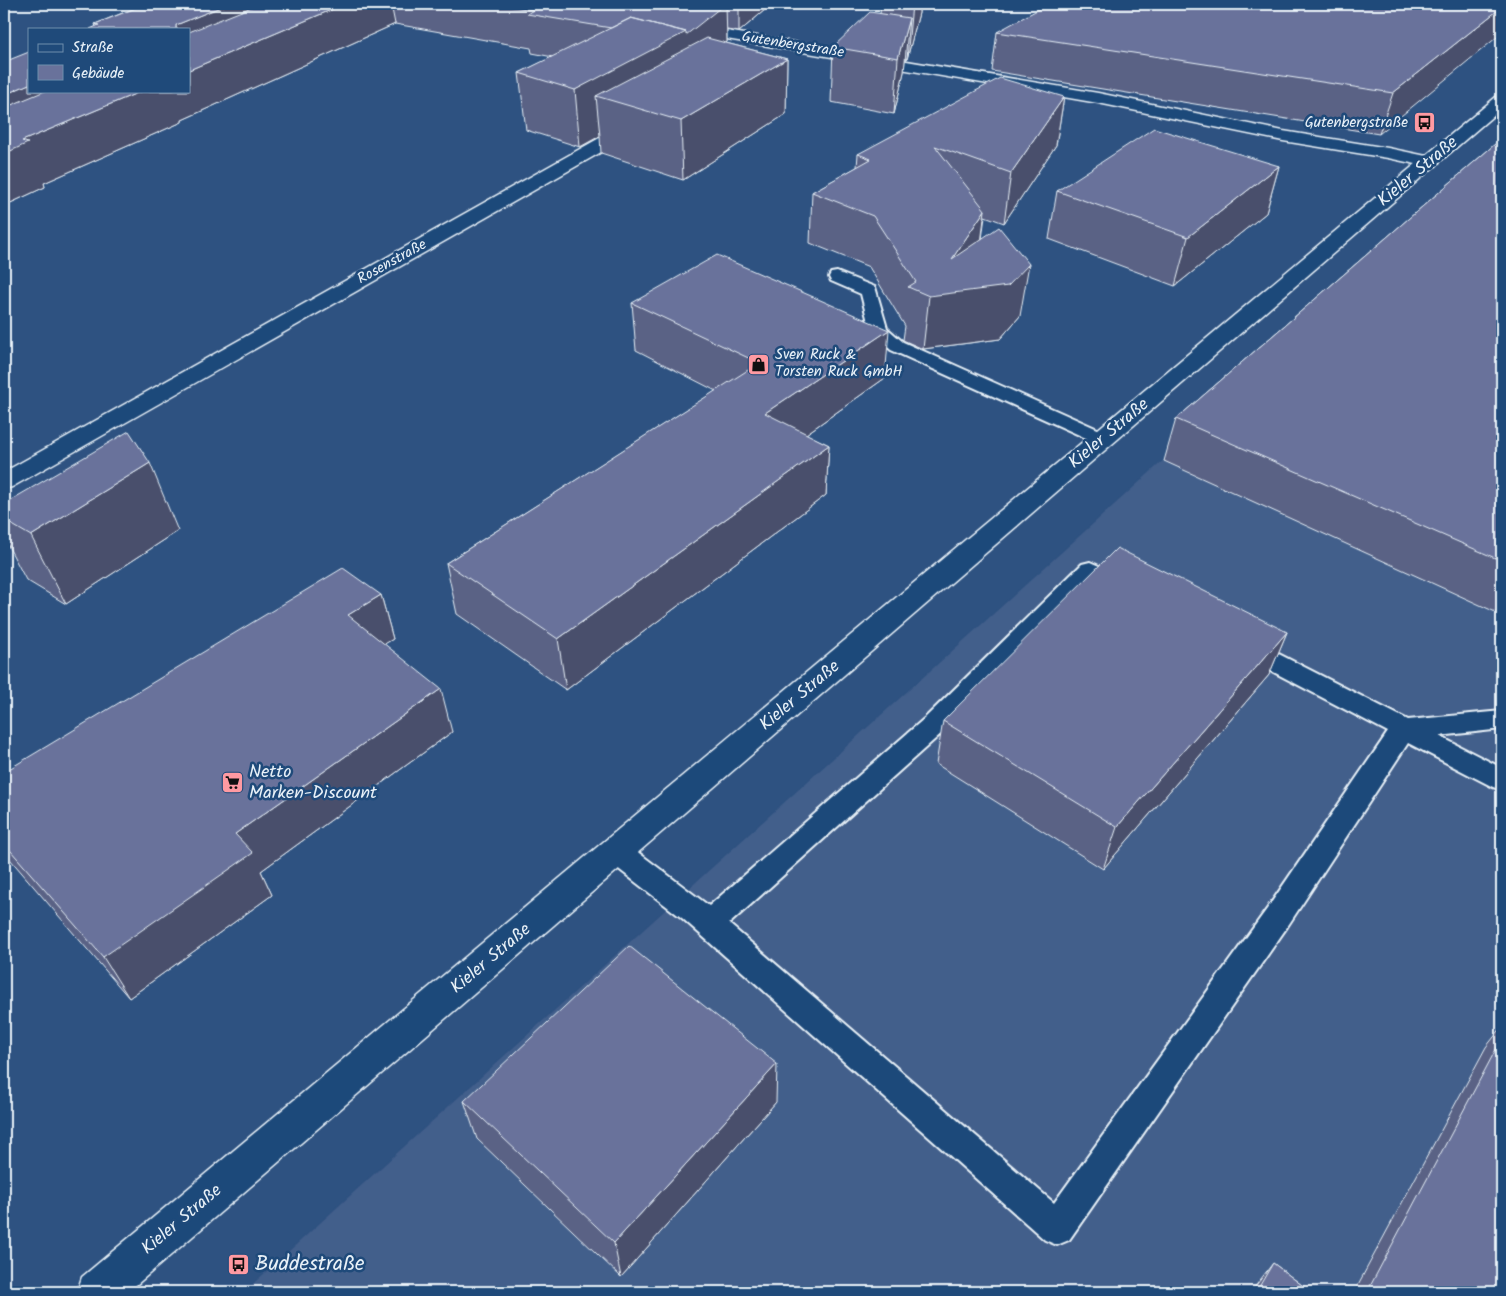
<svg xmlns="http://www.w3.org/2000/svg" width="1506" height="1296" viewBox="0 0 1506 1296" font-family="Kalam,sans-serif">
  <rect width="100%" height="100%" fill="#2e5281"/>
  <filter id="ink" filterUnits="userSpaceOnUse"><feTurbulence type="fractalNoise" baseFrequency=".02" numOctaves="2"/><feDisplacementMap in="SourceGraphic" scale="10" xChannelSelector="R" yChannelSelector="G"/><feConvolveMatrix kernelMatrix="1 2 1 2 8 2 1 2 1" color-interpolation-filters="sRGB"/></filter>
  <g filter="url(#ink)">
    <path fill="#435f8b" d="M1502,155V1292H244L705,874Z"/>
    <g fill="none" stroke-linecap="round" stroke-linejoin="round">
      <defs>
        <path id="service" d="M837,272L875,287L887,328L903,342L1111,435L1114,439L1111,443L1104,445L1097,443L891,350L870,330L861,294L831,281L829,277L831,273Z
          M1090,562L1131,580L1134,585L1131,590L1123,593L1115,590L1093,579L943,732L729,924L1054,1203L1267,909L1388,732L1239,654L1235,648L1239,642L1247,640L1255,642L1408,720L1502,711V729L1439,736L1502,768V790L1493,787L1408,743L1287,927L1069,1240L1057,1245L1045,1240L682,918L607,860L603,852L607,844L617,841L627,844L709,906L925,718L1082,564Z"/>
        <path id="minor" d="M691,25L1098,93L1283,131L1388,148L1436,158L1439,162L1436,166L1430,167L1388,158L1283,141L1098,103L686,32L684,29L686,26Z
          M634,121L640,122L642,126L640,130L12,487L4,489V472L628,122Z"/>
        <path id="tertiary" d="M1502,95V108L128,1292H77L82,1277L1496,97Z"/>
      </defs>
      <use href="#service" stroke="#e8f1f8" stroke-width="4"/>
      <use href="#minor" stroke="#e8f1f8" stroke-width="3"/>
      <use href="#tertiary" stroke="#e8f1f8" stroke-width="3"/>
      <use href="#service" fill="#1f4a7a" fill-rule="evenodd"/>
      <use href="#minor" fill="#1f4a7a" fill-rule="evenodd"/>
      <use href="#tertiary" fill="#1f4a7a" fill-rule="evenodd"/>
    </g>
    <path fill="#5a6285" stroke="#e8f1f8" d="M139,4H766V9L739,32L727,30V42L726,43L787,59L786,114L683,180L601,153L600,136L580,147L526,130L519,73L553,57L532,53L531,48L395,24L182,120V122L44,183L45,187L4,206L189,91V29L96,27L95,24L140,6Z
      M881,4H919V13L907,59H905L904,72L894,114L831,102L833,47L880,14Z
      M1502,4L1379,134L992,71L997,32Z
      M1064,97L1056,145L1004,223L985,216L982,239L1020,316L1000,339L923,349L903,340L905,326L869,267L810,243L812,192L857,167L858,154Z
      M1502,138V615L1164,461L1176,419Z
      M1279,166L1266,213L1175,286L1049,239L1057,191Z
      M632,303L885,378L806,434L829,445L826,495L566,690L457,614L446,563L716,391L636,350Z
      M4,504L178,531L66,604L26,580L4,538Z
      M381,595L393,639L384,644L452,732L261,871L272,895L129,998L4,852V772Z
      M1287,632L1269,675L1103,869L936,764L943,721Z
      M1502,1027V1292H1354L1486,1047Z
      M464,1101L776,1102L621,1277L477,1139Z
      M1273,1263L1311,1292H1251Z"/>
    <path fill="#4a506c" stroke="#e8f1f8" d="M228,4H328L189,64V29H176V25Z
      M345,4H391L395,24L182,120V122L44,183L45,187L4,206V154L22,141L142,91H189V70Z
      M725,4H726L727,42L687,75L596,96L600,136L580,147L575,90Z
      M739,4H766V9L739,32Z
      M912,4H919V13L907,59Z
      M1502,7V33L1379,134L1393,93Z
      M909,18L904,72L894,114L898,58Z
      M787,59L786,114L683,180L681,121Z
      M29,84V91H124L4,144V95Z
      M1064,97L1056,145L1004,223L1011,173Z
      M1279,166L1266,213L1175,286L1188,237Z
      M985,210L979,261L1029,264L1020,316L1000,339L923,349L929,296L952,259Z
      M889,330L885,378L765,463V413Z
      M829,445L826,495L566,690L558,639Z
      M150,463L178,531L66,604L31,536Z
      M381,595L393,639L361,658L348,615Z
      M1287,632L1269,675L1103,869L1117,827Z
      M441,689L452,732L261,871L272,895L129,998L103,957L235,834Z
      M777,1064L776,1102L621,1277L614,1243Z"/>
    <path fill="#69729b" stroke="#e8f1f8" d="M146,4H228L176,25V29H90L99,25L95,24Z
      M259,4H345L189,70V32Z
      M494,4H725L686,35V32L631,18L611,28L527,14L533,10Z
      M897,4H912V6Z
      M1048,4H1502V7L1393,93L997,32Z
      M870,12L909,18L898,58L833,47Z
      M631,18L686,32L575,90L519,73Z
      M707,38L787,59L681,121L596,96Z
      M29,52V84L4,95V62Z
      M1000,78L1064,97L1011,173L935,146L985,210L952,259L999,227L1029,264L1008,286L929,296L908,287L916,282L873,216L812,192L871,159L858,154Z
      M45,91H142L22,141L28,143L4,154V108Z
      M1154,128L1279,166L1188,237L1057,191Z
      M1502,138V561L1176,419Z
      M717,255L889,330L765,413L829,445L558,639L446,563L759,363L632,303Z
      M129,431L150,463L31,536L4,520V504Z
      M1117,548L1287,632L1117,827L943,721Z
      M343,568L381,595L348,615L441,689L235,834L253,853L103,957L4,843V772Z
      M629,946L777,1064L614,1243L464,1101Z
      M1502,1038V1292H1367Z
      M1273,1263L1311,1292H1256Z"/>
  </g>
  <defs>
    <symbol id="bus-square" viewBox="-11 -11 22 22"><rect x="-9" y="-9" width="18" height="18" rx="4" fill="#ff9aa2" stroke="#1f4a7a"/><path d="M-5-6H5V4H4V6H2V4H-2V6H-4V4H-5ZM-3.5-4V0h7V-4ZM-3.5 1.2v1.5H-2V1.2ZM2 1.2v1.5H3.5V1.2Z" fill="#111"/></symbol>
    <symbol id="shop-square" viewBox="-11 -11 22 22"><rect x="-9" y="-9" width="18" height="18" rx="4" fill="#ff9aa2" stroke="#1f4a7a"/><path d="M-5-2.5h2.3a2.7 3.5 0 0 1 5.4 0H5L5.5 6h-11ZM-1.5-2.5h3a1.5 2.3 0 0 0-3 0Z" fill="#111"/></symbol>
    <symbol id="supermarket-square" viewBox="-11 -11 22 22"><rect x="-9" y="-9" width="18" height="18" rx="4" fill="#ff9aa2" stroke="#1f4a7a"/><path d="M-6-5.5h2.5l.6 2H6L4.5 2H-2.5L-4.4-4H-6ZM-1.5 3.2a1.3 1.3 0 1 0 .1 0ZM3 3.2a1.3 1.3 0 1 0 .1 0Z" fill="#111"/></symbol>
  </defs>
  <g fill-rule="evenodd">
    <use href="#bus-square" x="1412" y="110" width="25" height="25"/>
    <use href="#shop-square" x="746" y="352" width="25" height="25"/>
    <use href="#supermarket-square" x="220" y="770" width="25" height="25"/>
    <use href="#bus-square" x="226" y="1252" width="25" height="25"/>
  </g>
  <g text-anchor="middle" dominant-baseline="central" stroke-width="5" stroke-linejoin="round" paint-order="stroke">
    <g font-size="15" fill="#e8f1f8" stroke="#1f4a7a">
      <text transform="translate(793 45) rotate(9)">Gutenbergstraße</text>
      <text transform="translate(392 262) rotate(-29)">Rosenstraße</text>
    </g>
    <g font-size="15" fill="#e8f1f8" stroke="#1f4a7a" text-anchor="end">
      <text x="1408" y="123">Gutenbergstraße</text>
      <text x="775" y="355" text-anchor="start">Sven Ruck &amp;<tspan x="775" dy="17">Torsten Ruck GmbH</tspan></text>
    </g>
    <g font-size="18" fill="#e8f1f8" stroke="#1f4a7a">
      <text transform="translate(1418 172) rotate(-40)">Kieler Straße</text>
      <text transform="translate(1109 434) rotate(-40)">Kieler Straße</text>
      <text transform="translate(800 696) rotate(-40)">Kieler Straße</text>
      <text transform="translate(491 959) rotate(-40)">Kieler Straße</text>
      <text transform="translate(182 1220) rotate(-40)">Kieler Straße</text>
    </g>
    <g font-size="18" fill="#e8f1f8" stroke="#1f4a7a" text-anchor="start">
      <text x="249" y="772">Netto<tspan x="249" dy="21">Marken-Discount</tspan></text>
    </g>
    <g font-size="21" fill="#e8f1f8" stroke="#1f4a7a" text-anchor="start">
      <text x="255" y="1264">Buddestraße</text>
    </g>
  </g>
  <rect width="1506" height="1296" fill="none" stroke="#1f4a7a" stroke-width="20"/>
  <rect x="10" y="10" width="1486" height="1276" fill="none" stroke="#e8f1f8" stroke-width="2" filter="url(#ink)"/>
  <rect x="28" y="28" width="162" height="65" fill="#1f4a7a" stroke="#6f8dac"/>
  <rect x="38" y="44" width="25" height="8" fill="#1f4a7a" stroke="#6f8dac"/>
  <text x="72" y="52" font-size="15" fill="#e8f1f8">Straße</text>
  <rect x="38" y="65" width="25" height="15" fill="#69729b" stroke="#6f8dac"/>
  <text x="72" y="78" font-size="15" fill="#e8f1f8">Gebäude</text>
</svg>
